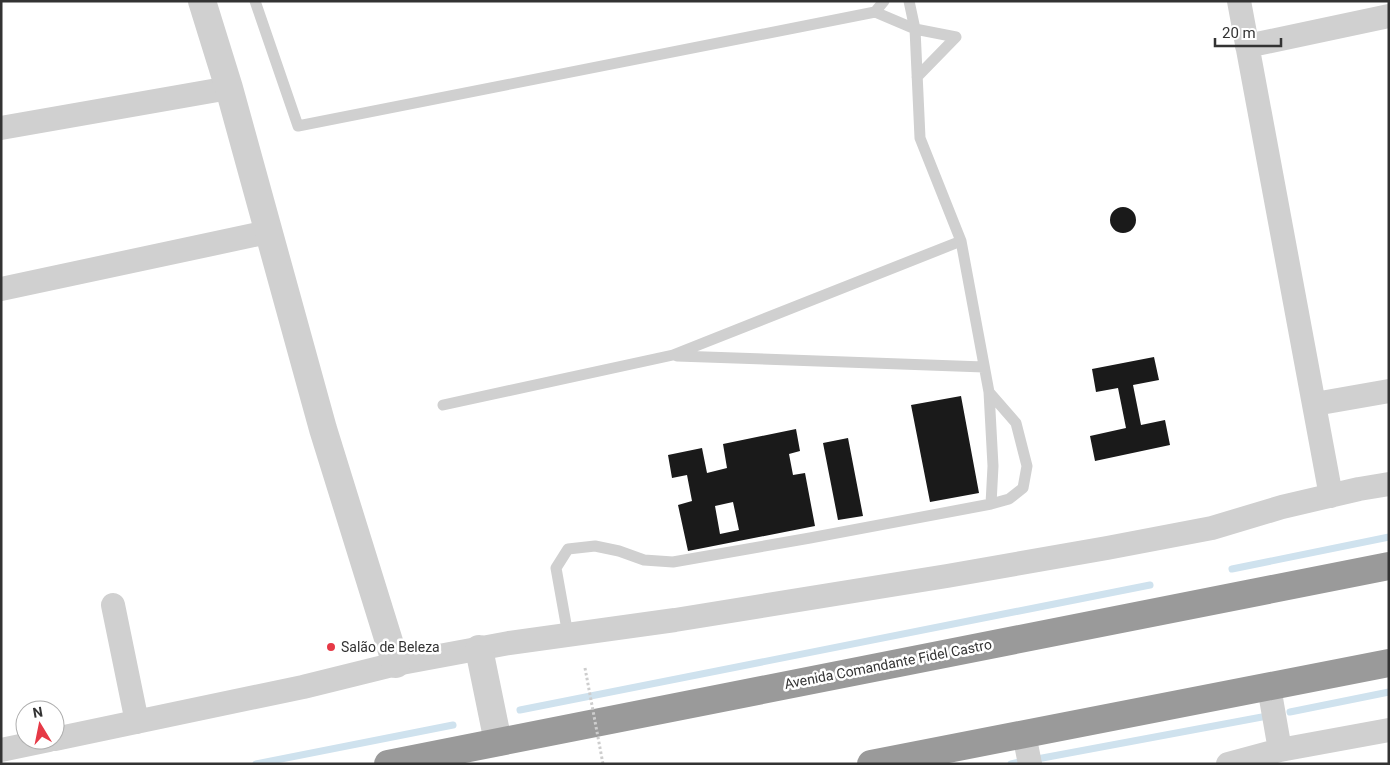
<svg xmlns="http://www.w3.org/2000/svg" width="1390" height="765" viewBox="0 0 1390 765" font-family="Roboto,sans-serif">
  <rect width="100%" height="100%" fill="#fff"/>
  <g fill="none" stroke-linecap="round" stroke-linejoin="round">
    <path stroke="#cfe2ee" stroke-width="7" d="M1232,569L1389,537
      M520,710L1150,585
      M1290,712L1389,692
      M1037,759L1262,717
      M256,764L453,725
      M1011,764L1019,762"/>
  </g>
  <path fill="#1a1a1a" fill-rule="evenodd" d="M1110 220a13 13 0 1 1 26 0a13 13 0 1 1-26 0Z
    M1154,357L1159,380L1133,385L1141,425L1165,420L1170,445L1095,461L1090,436L1126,428L1118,388L1096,392L1092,369Z
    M961,396L979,493L930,502L911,405Z
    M796,429L800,451L789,454L793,475L805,473L815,526L688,551L678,505L692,501L687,475L672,478L668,455L702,448L707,473L727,468L723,444ZM733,502L739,530L720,534L715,506Z
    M848,438L863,516L838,520L823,443Z"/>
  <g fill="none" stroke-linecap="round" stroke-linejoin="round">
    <path stroke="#d0d0d0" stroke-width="11" d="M255,1L298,126L875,12L915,29L956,37L917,77
      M875,12L884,1
      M677,356L984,367
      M989,392L1016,423L1027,466L1023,488L1009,499L991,504
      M443,405L673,355L961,241
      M568,635L556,568L568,549L595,546L619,551L644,560L673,562L810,538L991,504L993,466L989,392L961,241L920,138L915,29L909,1"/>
    <path stroke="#d0d0d0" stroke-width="24" d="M1239,1L1331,496
      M1247,46L1389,16
      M1,128L229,88
      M1,289L268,232
      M1315,404L1389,391
      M113,605L137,722
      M1269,687L1280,750
      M1024,734L1030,764
      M55,739L303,687L396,664L509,643L675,620L947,576L1107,548L1212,528L1282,507L1359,489L1389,484
      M1,750L49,740
      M1228,764L1280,750L1389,730"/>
    <path stroke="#d0d0d0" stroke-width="28" d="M202,1L229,88L323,429L396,664
      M479,649L498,742"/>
    <path stroke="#9a9a9a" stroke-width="28" d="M388,764L1389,566
      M871,764L1389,663"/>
    <path stroke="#cdcdcd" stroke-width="3" stroke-dasharray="2.5 2.5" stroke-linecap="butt" d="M585,668L603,764"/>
  </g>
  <circle fill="#e63946" stroke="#fff" stroke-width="2" cx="331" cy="647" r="5"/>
  <g text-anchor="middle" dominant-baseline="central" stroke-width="5" stroke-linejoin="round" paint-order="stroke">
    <g font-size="14" fill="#333" stroke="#fff" text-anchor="start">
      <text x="341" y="647">Salão de Beleza</text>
    </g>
    <g font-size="14" fill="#333" stroke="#fff">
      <text transform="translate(888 664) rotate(-11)">Avenida Comandante Fidel Castro</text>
    </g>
  </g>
  <rect width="1390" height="765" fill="none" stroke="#333333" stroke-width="5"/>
  <g transform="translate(40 725) rotate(350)"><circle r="24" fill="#ffffff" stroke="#adadad"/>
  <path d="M0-4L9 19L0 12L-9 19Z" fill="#e63946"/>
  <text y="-8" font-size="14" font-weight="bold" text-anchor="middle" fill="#333333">N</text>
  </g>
  <path d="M1215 38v8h66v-8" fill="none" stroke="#333333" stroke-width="2.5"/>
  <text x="1222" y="38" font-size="15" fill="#333333" stroke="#ffffff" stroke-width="4" paint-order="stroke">20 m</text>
</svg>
